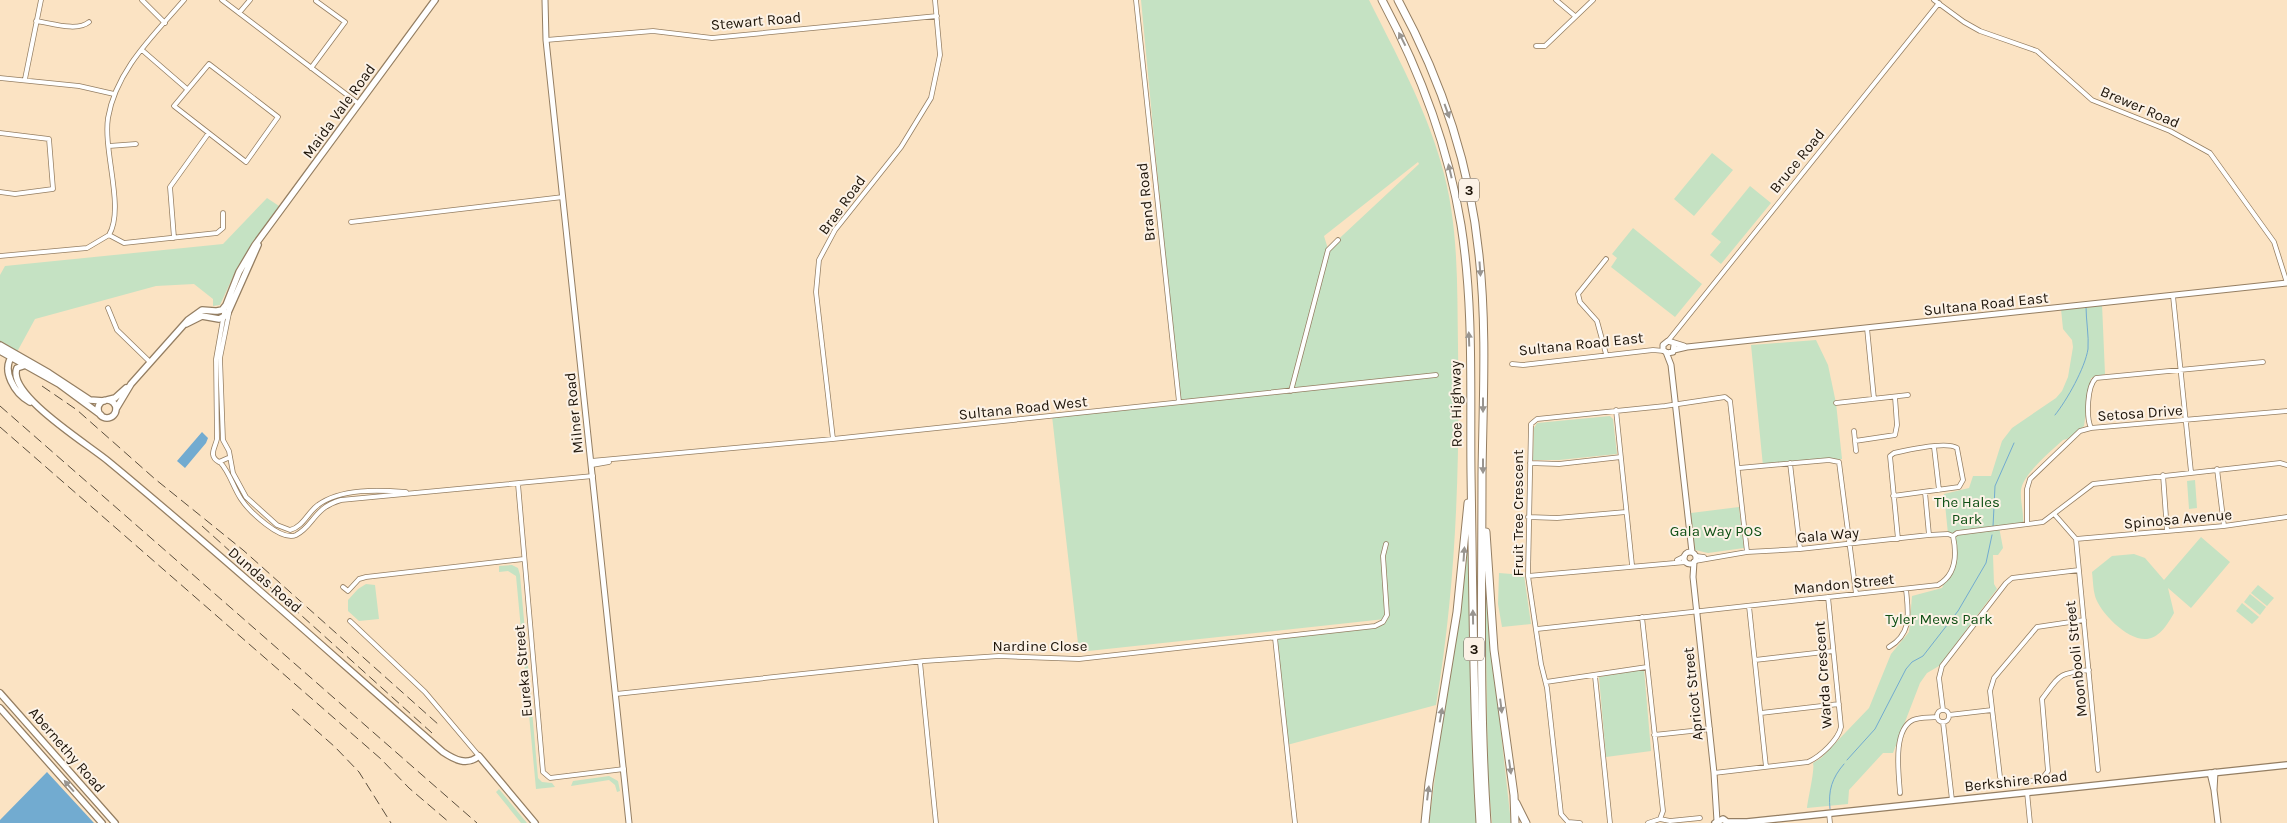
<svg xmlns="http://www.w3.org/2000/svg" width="2287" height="823" viewBox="0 0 2287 823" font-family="Karla,sans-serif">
  <rect width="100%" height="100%" fill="#fbe3c3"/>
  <path fill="#c5e2c3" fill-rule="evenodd" d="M1141,0H1369C1395,52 1425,106 1441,163C1459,223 1457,285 1458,347C1460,467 1456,587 1436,705L1287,745L1275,638L1375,626L1385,619L1079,652L1052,416L1179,402ZM1418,162L1419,164L1328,249L1324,236Z
    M1712,153L1733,170L1694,216L1674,199Z
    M1750,186L1771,203L1721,264L1710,255L1721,242L1711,234Z
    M267,198L279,206L237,268L220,305L213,306V299L194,284L156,286L35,319L17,352L0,343V275L5,266L223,244Z
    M1633,228L1702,284L1675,317L1611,267L1617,258L1612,254Z
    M2102,304L2105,374L2091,378L2084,426L2067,439L2063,440C2051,451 2023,474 2021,490C2020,502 2024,512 2023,524L1999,527L2003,548L1998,555H1993L1994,584L1997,589L1939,666L1927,673L1920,683L1893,753H1883L1849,790L1848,804L1807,808C1808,798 1815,770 1813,763L1821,758L1869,708L1891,654L1909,632L1912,596L1942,588L1955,561L1953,536L1948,534L1944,494L1969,488L1973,476H1991L2002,441L2012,428L2056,398L2062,391L2068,377L2073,347L2072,340L2063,329L2061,309Z
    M1816,340L1828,365L1836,403L1842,459L1763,466L1751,345Z
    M1610,416L1613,419L1617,454L1559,460H1533L1534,428L1537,423Z
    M2195,480L2197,508L2189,509L2187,481Z
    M1470,507C1469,613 1469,718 1477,823H1429Z
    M1739,507L1744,548L1708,553L1695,550L1691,513Z
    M1484,523L1498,706L1511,823H1492L1488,779Z
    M2201,537L2230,562L2191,608L2168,588L2174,613C2168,623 2161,637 2147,639C2128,641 2100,613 2095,596C2093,589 2093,580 2092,572L2112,556L2134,554L2145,558L2164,580Z
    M512,565L518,568L520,575L538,778L542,782L552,783L555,787L536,789L516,576L508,571L499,572V566Z
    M1499,573L1524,575L1531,624L1502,627L1498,604Z
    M366,584L375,585L379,619L359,621L348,611V600L358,589Z
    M2258,585L2274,598L2267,606L2251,593Z
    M2250,594L2266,607L2260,615L2244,602Z
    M2242,603L2259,617L2252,624L2236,611Z
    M1644,669L1651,751L1606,757L1599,677Z
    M609,776L618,781L620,791L617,792L615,785L609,780L571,786L573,781Z
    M499,789L527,823H521L496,792Z"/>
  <path fill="#72abd0" d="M202,432L208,438L206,443L185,468L177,461Z
    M47,772L94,823H0V820Z"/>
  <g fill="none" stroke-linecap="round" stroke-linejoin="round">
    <path stroke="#72abd0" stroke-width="1" d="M2055,415C2067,400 2085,368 2088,349C2089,336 2086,320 2086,307
      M1993,527L1995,486L2014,443
      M1847,760L1875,729L1906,669L1912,662L1923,656L1958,611L1986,563L1992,535
      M1830,809C1828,790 1832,778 1844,764"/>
    <defs>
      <path id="minor" d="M142,0L165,23
        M222,0L359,104
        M1136,0L1179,402
        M1556,0L1575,16
        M1934,0L1964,22L1980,31L2037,51L2092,100L2170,131L2210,153L2274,242L2287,283
        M239,13L250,0
        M36,21C51,23 77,32 89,22
        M546,40L653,31L712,38L937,16
        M1536,46H1545L1593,0
        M142,50L187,89
        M209,64L278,117L246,162L174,106Z
        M311,68L345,22L316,1
        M0,78L79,86L114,94
        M25,79L41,0
        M0,133L49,139L53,189L15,194L0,192
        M109,146L136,144
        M351,222L563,197
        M109,235L124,243L217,233L223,228V213
        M174,238L170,187L208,134
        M0,256L87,248L109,235C125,208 103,152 108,118C116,70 154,35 184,0
        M1606,259L1578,294L1580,302L1597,321L1606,354
        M2173,296L2191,472
        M108,308L117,330L150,362
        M225,308L216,359L217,439C215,448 208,456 219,462L228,458
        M229,313L220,358L223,440L229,451L233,473L246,497L277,525L290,530C303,527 308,512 318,505C341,488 379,490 406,492
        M1867,328L1874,399
        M1668,341L1939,3
        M1512,364L1523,365L1653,350L1664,351
        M1291,391L1328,250L1338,240
        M1836,403L1908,395
        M1616,410L1632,565
        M2091,428C2086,417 2087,386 2096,378L2263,362
        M1854,431L1855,441L1895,435L1897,425L1895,397
        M833,439L816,292L819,260L835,230L901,147L931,98L940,55L935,0
        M1855,441L1856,451
        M1934,447L1939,490
        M591,461L833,439L1436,375
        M220,462C230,473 233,487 241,499C249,511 281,542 296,535C314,526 313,508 341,500L593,476
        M1530,463L1559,464L1621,457
        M1790,463L1800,549
        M592,465L609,462
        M1739,468L1829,460L1839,462L1856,594
        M2217,469L2224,526
        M2163,475L2167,531
        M518,484L543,772L550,778L624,769
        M1925,492L1929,535
        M1893,496L1959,487L1963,480L1957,448C1947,441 1907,450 1894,453L1890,456L1898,539
        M2055,515L2076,539
        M1528,517L1557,518L1626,512
        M2027,524V489L2030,479L2080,431L2091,428L2287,411
        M1696,556L1704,557
        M1677,560L1685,556
        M1695,561L1747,552L1800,549L1929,535L1948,534L1953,536L1957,533L2043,522L2093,484L2280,463L2287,465
        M1528,576L1686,562
        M343,587L348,591L359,579L366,577L524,559
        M1749,606L1766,767
        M1642,617L1663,811L1660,819L1648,823
        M2084,620L2037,627L1994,678L1990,691L2000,777L2005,783L2041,780L2048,771L2042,699C2060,675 2058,673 2089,670
        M350,621L425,692L479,756
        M1537,629L1938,585C1956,575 1957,555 1953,536
        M1275,638L1295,823
        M1889,647C1913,633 1908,612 1906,589
        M1755,660L1833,651
        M920,662L936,823
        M1595,676L1610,823
        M1546,682L1647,667
        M616,694L924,661L999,656L1079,659L1375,626L1383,622L1387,615L1383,556L1386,544
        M1937 716a6 6 0 1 1 12 0a6 6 0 1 1-12 0Z
        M1943,710L1939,678L1942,666L2006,583L2012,578L2079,570
        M1761,713L1839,704
        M1949,715L1992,710
        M1943,722L1952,800
        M1654,735L1710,729
        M2098,770L2076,539L2224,526L2287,517
        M1714,773L1808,762C1821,756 1838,740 1841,727L1828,597
        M2027,792L2030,823
        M1900,793C1899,775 1892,730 1913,720C1920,717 1930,718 1937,717
        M1829,813L1830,823
        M1660,819L1670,821L1700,818
        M1580,823L1568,822L1561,814L1547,688L1541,664L1528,576L1531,424L1537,419L1665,406L1725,397L1730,401L1747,552"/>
      <path id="tertiary" d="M545,0L546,40L629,823
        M1674,345L1673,352L1667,353L1663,350V345L1668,341L1684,346
        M1674,350L1687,347L2287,283
        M1666,352L1671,365L1692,552
        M1684 558a6 6 0 1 1 12 0a6 6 0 1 1-12 0Z
        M1694,562L1693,577L1714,773L1717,821
        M2215,772L2214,790L2218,823
        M2210,773L2214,790"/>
      <path id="secondary" d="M217,311L222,310L226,305L239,272L255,245L435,0
        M186,324L202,316L219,319L227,315L258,245
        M0,345L49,373L90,400L104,401
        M0,351L59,384L101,415
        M13,355C0,370 15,394 30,402
        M26,365L17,368C6,394 89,445 108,461C222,555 332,655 443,752C455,760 467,766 479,756L535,823
        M107,400L115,398L126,388
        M98 409a9 9 0 1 1 18 0a9 9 0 1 1-18 0Z
        M116,409L131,384L188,320L202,310L215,311
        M0,693L115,823
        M0,708L102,823
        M1715,823L1723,819L1727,822H1747L2287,765"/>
      <path id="motorway" d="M1382,0C1420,71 1448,146 1461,225C1474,306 1470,392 1471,473C1473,590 1473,707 1480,823
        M1398,0C1441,79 1470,165 1479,255C1487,327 1483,401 1482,474C1482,590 1479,707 1487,823
        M1486,532L1494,650L1514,795L1515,823
        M1516,803L1526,823
        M1425,823L1429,783L1457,612L1468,503"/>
    </defs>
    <use href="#minor" stroke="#947e62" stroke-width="5.5"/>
    <use href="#tertiary" stroke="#947e62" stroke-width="7"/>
    <use href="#secondary" stroke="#947e62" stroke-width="8"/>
    <use href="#motorway" stroke="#947e62" stroke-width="9"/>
    <use href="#minor" stroke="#fff" stroke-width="4"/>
    <use href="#tertiary" stroke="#fff" stroke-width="5"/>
    <use href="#secondary" stroke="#fff" stroke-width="5.5"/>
    <use href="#motorway" stroke="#fff" stroke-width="7"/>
    <path stroke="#5c4f3e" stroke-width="1" stroke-dasharray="10 5" stroke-linecap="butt" d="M42,386L77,410L155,479L243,550L439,725
      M0,406L477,823
      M0,427L381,759L409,788L450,823
      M202,526L432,733
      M292,709L335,747L359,772L391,823"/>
  </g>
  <defs><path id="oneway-solid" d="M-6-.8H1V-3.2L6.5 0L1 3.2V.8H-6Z" transform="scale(1.25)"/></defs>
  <g fill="#999590">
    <use href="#oneway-solid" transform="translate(1402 39) rotate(-117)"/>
    <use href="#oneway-solid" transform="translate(1447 111) rotate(70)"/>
    <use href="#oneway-solid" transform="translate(1450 171) rotate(-103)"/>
    <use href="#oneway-solid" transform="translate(1480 269) rotate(86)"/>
    <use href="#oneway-solid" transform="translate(1469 339) rotate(-92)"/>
    <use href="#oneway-solid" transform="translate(1483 405) rotate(90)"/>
    <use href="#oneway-solid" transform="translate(1483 466) rotate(90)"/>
    <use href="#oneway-solid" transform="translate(1464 554) rotate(-86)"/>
    <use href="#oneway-solid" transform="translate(1473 617) rotate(-91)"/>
    <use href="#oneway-solid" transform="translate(1501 706) rotate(83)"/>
    <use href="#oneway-solid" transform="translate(1441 715) rotate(-80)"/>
    <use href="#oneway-solid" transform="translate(1510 767) rotate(82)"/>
    <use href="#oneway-solid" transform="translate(69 786) rotate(-131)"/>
    <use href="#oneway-solid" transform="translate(1428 793) rotate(-83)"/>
  </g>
  <g text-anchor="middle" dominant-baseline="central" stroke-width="4" stroke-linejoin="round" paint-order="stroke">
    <g fill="#fcf2e6" stroke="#60574b" stroke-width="1">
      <rect x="1459" y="178.5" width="20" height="23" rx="4"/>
      <rect x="1464" y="637.5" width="20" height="23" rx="4"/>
    </g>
    <g font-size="14" font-weight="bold" fill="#1d1409">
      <text x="1469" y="190">3</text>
      <text x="1474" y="649">3</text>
    </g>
    <g font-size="15" fill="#1d1409" stroke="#fcf2e6">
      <text transform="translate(756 21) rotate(-5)">Stewart Road</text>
      <text transform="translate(2140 107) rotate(23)">Brewer Road</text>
      <text transform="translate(339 111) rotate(-54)">Maida Vale Road</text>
      <text transform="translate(1797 161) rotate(-51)">Bruce Road</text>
      <text transform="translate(1146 202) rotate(-96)">Brand Road</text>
      <text transform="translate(842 205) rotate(-54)">Brae Road</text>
      <text transform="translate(1986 304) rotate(-6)">Sultana Road East</text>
      <text transform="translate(1581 344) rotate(-6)">Sultana Road East</text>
      <text transform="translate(1456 404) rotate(-91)">Roe Highway</text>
      <text transform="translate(1023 408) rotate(-6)">Sultana Road West</text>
      <text transform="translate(574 413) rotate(-96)">Milner Road</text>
      <text transform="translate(2140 413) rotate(-4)">Setosa Drive</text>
      <text transform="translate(1518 513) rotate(-90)">Fruit Tree Crescent</text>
      <text transform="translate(2178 519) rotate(-5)">Spinosa Avenue</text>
      <text transform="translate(1828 535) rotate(-5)">Gala Way</text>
      <text transform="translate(265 580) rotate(41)">Dundas Road</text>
      <text transform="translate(1844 584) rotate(-6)">Mandon Street</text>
      <text x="1040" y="646">Nardine Close</text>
      <text transform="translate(2076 659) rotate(-96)">Moonbooli Street</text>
      <text transform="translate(523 671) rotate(-95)">Eureka Street</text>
      <text transform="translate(1823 675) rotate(-94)">Warda Crescent</text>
      <text transform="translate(1693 694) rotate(-96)">Apricot Street</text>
      <text transform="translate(67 750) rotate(49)">Abernethy Road</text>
      <text transform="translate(2016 781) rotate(-6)">Berkshire Road</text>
    </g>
    <g font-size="15" fill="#0f5015" stroke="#fcf2e6">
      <text x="1967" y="502">The Hales<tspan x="1967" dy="17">Park</tspan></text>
      <text x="1716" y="531">Gala Way POS</text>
      <text x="1939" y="619">Tyler Mews Park</text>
    </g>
  </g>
</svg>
